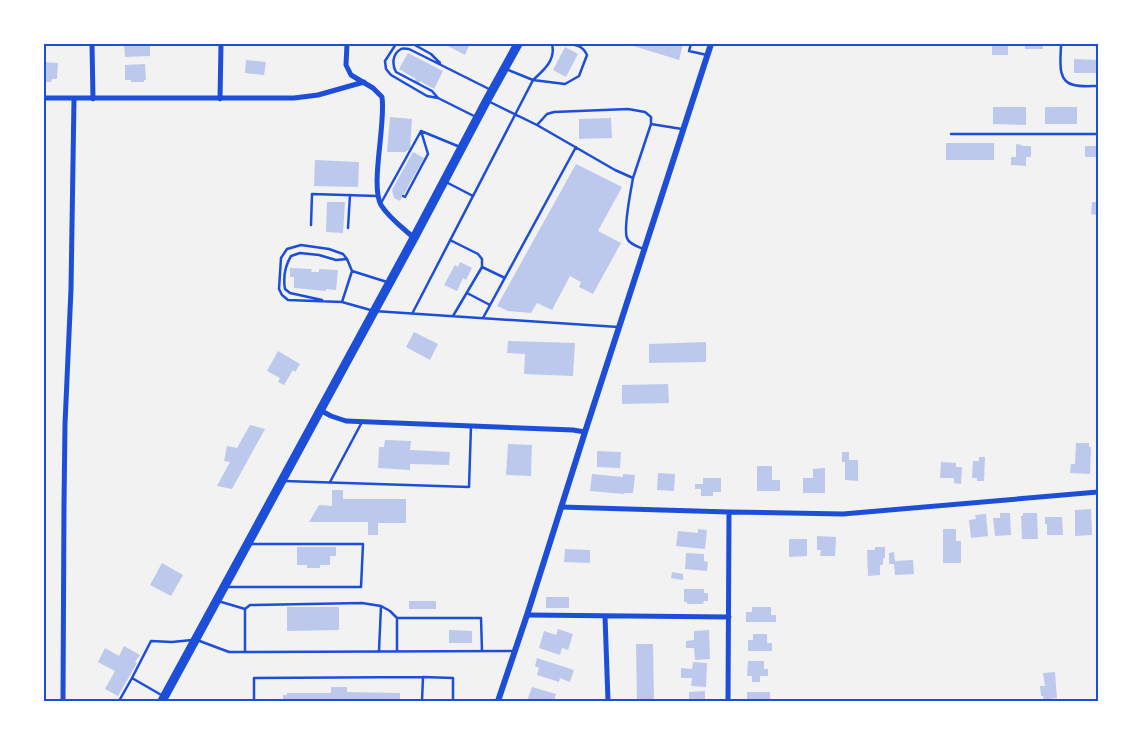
<svg xmlns="http://www.w3.org/2000/svg" width="1142" height="745" viewBox="0 0 1142 745" font-family="Quicksand,sans-serif">
  <rect width="100%" height="100%" fill="#f2f2f2"/>
  <path fill="#bdc9ec" d="M124,44H150V56L125,57Z
    M444,44H470L465,55Z
    M627,44H683L679,60Z
    M992,44H1008V55H992Z
    M1025,44H1043V49H1025Z
    M565,47L578,54L566,77L553,70Z
    M408,53L443,71L434,89L420,81L419,84L414,81L416,79L399,69Z
    M1074,59L1098,60V73H1074Z
    M246,60L266,62L264,75L245,73Z
    M44,62L58,63L57,79H52L51,82H44Z
    M145,64L146,80H144V82H131V80H125V65Z
    M993,107H1026V125L993,124Z
    M1045,107H1077V124H1045Z
    M390,117L412,119L410,149L405,152H387Z
    M611,118L612,138L579,139V119Z
    M946,143H994V160H946Z
    M1016,144L1022,145V146H1031V157H1026V166L1011,165V157H1016Z
    M1085,146H1098V157H1085Z
    M413,152L424,158L400,201L394,198L392,190Z
    M315,160L359,162L358,187L314,186Z
    M576,164L622,187L598,231L621,243L593,294L579,287L581,282L570,276L552,310L537,303L531,313L508,311L497,306Z
    M327,202H345L343,233L326,232Z
    M1092,202H1098V215L1091,214Z
    M460,262L472,268L466,280L463,278L457,291L444,285L455,265L458,267Z
    M290,268L312,269L311,272H319V269L338,270L336,290L326,289V291L294,288V277H290Z
    M414,332L438,344L430,360L406,347Z
    M508,341L575,343L573,376L524,374L525,354L507,353Z
    M706,342V362L649,363V344Z
    M278,351L300,364L295,372L293,370L284,385L278,382L280,378L267,371Z
    M668,384L669,403L622,404V385Z
    M250,425L265,429L232,489L217,486L230,462L224,461L227,446L237,448Z
    M385,440L411,441L410,450L450,452L449,465L410,464V470L378,468L379,447H384Z
    M1076,443H1089V447H1091L1090,474L1070,473L1071,464H1075Z
    M508,444L532,445L531,476L506,475Z
    M597,451L621,452L620,468L597,467Z
    M842,452H849V460H858V481L845,480V462H842Z
    M979,457H985L984,481H977V478H972L973,461H979Z
    M941,462L956,463V467H962L961,484L954,483V478H940Z
    M757,466H772V480H780V491H757Z
    M825,468V493H803V478H813V469Z
    M658,473L675,474L674,491L657,490Z
    M592,474L623,477V474L635,475L633,493H624V494L590,491Z
    M703,478H721V492H713V496H701V489H695V484H703Z
    M332,490H343V499H406V523H378V535H368V522H309L319,505L332,506Z
    M1091,509L1092,535L1075,536V510Z
    M1000,513H1010L1011,535L995,536L993,518H1000Z
    M1023,513H1037L1038,539H1022L1021,516H1023Z
    M986,514L988,536L971,538L969,520L976,519L975,515Z
    M1045,517H1062L1063,535H1047V524H1045Z
    M698,529L707,530L705,549L676,546L678,531L698,533Z
    M943,529H956V541H961V563H943Z
    M817,536L836,537L835,556H820L821,550H817Z
    M789,539H807V556L789,557Z
    M297,547H336V556H330V565H320V568H307V565H297Z
    M875,547H885V558H883V565H880V575L868,576L867,550H875Z
    M565,549L590,550V563L564,562Z
    M894,552L895,561L913,560L914,574L895,575L894,564H889V553Z
    M686,553L704,554V561L708,562L707,571L685,569Z
    M162,563L183,575L171,596L150,585Z
    M672,572L683,574V580L671,578Z
    M684,589H704V593H708V601H704L703,604H687V602H684Z
    M546,597H569V608H546Z
    M409,601H436V609H409Z
    M287,607H339V630L287,631Z
    M752,607H771V615H776V622H746V612H752Z
    M558,629L573,634L568,650L562,648L560,655L539,648L544,631L556,635Z
    M449,630L472,631V643H449Z
    M709,630L710,659L695,660L694,648H686V641L694,640V631Z
    M753,634H767V643H772V651H748V640H753Z
    M636,644H653L654,701H637Z
    M124,646L140,655L135,662L137,663L118,696L105,689L115,671L98,662L105,648L119,656Z
    M537,658L574,670L570,682L560,678L559,682L537,675L539,668L535,666Z
    M748,661H764V669H768V676H760V682H752V676H747Z
    M693,662L707,663L706,687L691,686L692,678H681V668L692,669Z
    M1055,672L1057,698L1044,700L1043,696H1041L1040,686H1045L1043,673Z
    M331,687H347V692L400,693V701H283V695H287V693H331Z
    M532,687L556,694L554,701H527Z
    M705,691V701H689V692Z
    M747,692H770V701H747Z"/>
  <g fill="none" stroke-linecap="round" stroke-linejoin="round">
    <path stroke="#1d4ed8" stroke-width="2.5" d="M396,44L385,61L386,69L391,75L427,96L438,98L476,117
      M413,44L431,54L440,63
      M691,44L689,51L707,55
      M1061,44C1061,58 1056,82 1074,85C1081,87 1091,86 1098,86
      M506,69L533,80L565,84L579,76L587,55C582,44 575,45 564,44
      M438,98L432,91L396,72C392,65 392,54 401,49C403,48 407,49 409,49L491,90
      M488,101L537,125L615,170L633,178L651,124V117L645,112L628,109L554,112L547,114L537,125
      M651,124L682,129
      M951,134H1098
      M633,178C631,190 623,228 627,238C629,244 637,246 643,249
      M446,182L473,196
      M403,196L405,197L428,154L421,131
      M381,203L421,131L460,147
      M311,225L312,194L377,196
      M348,228L350,195
      M450,240L478,254L482,259V267L453,316
      M482,267L505,278
      M387,282L352,271L347,259L343,254L329,249L301,245L287,249L281,258L279,289L282,295L288,300L342,302L374,311L618,327
      M467,293L490,305
      M322,300L290,293L285,289C283,277 285,266 291,256L300,253L319,255L336,260L347,259
      M342,302L352,271
      M412,314L533,80C544,70 556,60 552,44
      M483,318L576,147
      M284,481L469,487L471,426
      M330,482L362,422
      M228,587H361L363,544H249
      M218,601L245,609
      M381,606L390,611L397,618
      M245,609L250,605L362,603L381,606L379,651
      M197,640L229,652L515,651
      M397,651V618H481L482,651
      M245,652V609
      M423,677L453,678V701
      M163,696L132,678L151,641L172,642L192,640
      M119,701L132,678
      M254,701V678L423,677L422,701"/>
    <path stroke="#1d4ed8" stroke-width="5" d="M92,44L93,99
      M347,44L346,65L351,75L373,88L382,97C386,124 370,185 381,205C389,218 403,228 414,238
      M44,98H294L318,95L364,82
      M220,99L221,44
      M320,410L331,416L346,421L573,430L585,432
      M561,507L729,512L843,514L1098,492
      M527,615L729,617
      M605,616L608,701
      M63,701L64,504L65,424L71,289L74,99
      M728,701L729,512"/>
    <path stroke="#1d4ed8" stroke-width="6" d="M498,701L527,615L585,432L711,44"/>
    <path stroke="#1d4ed8" stroke-width="9" d="M162,701L414,238L487,100L518,44"/>
  </g>
  <rect width="1142" height="745" fill="none" stroke="#ffffff" stroke-width="90"/>
  <rect x="45" y="45" width="1052" height="655" fill="none" stroke="#1d4ed8" stroke-width="2"/>
</svg>
